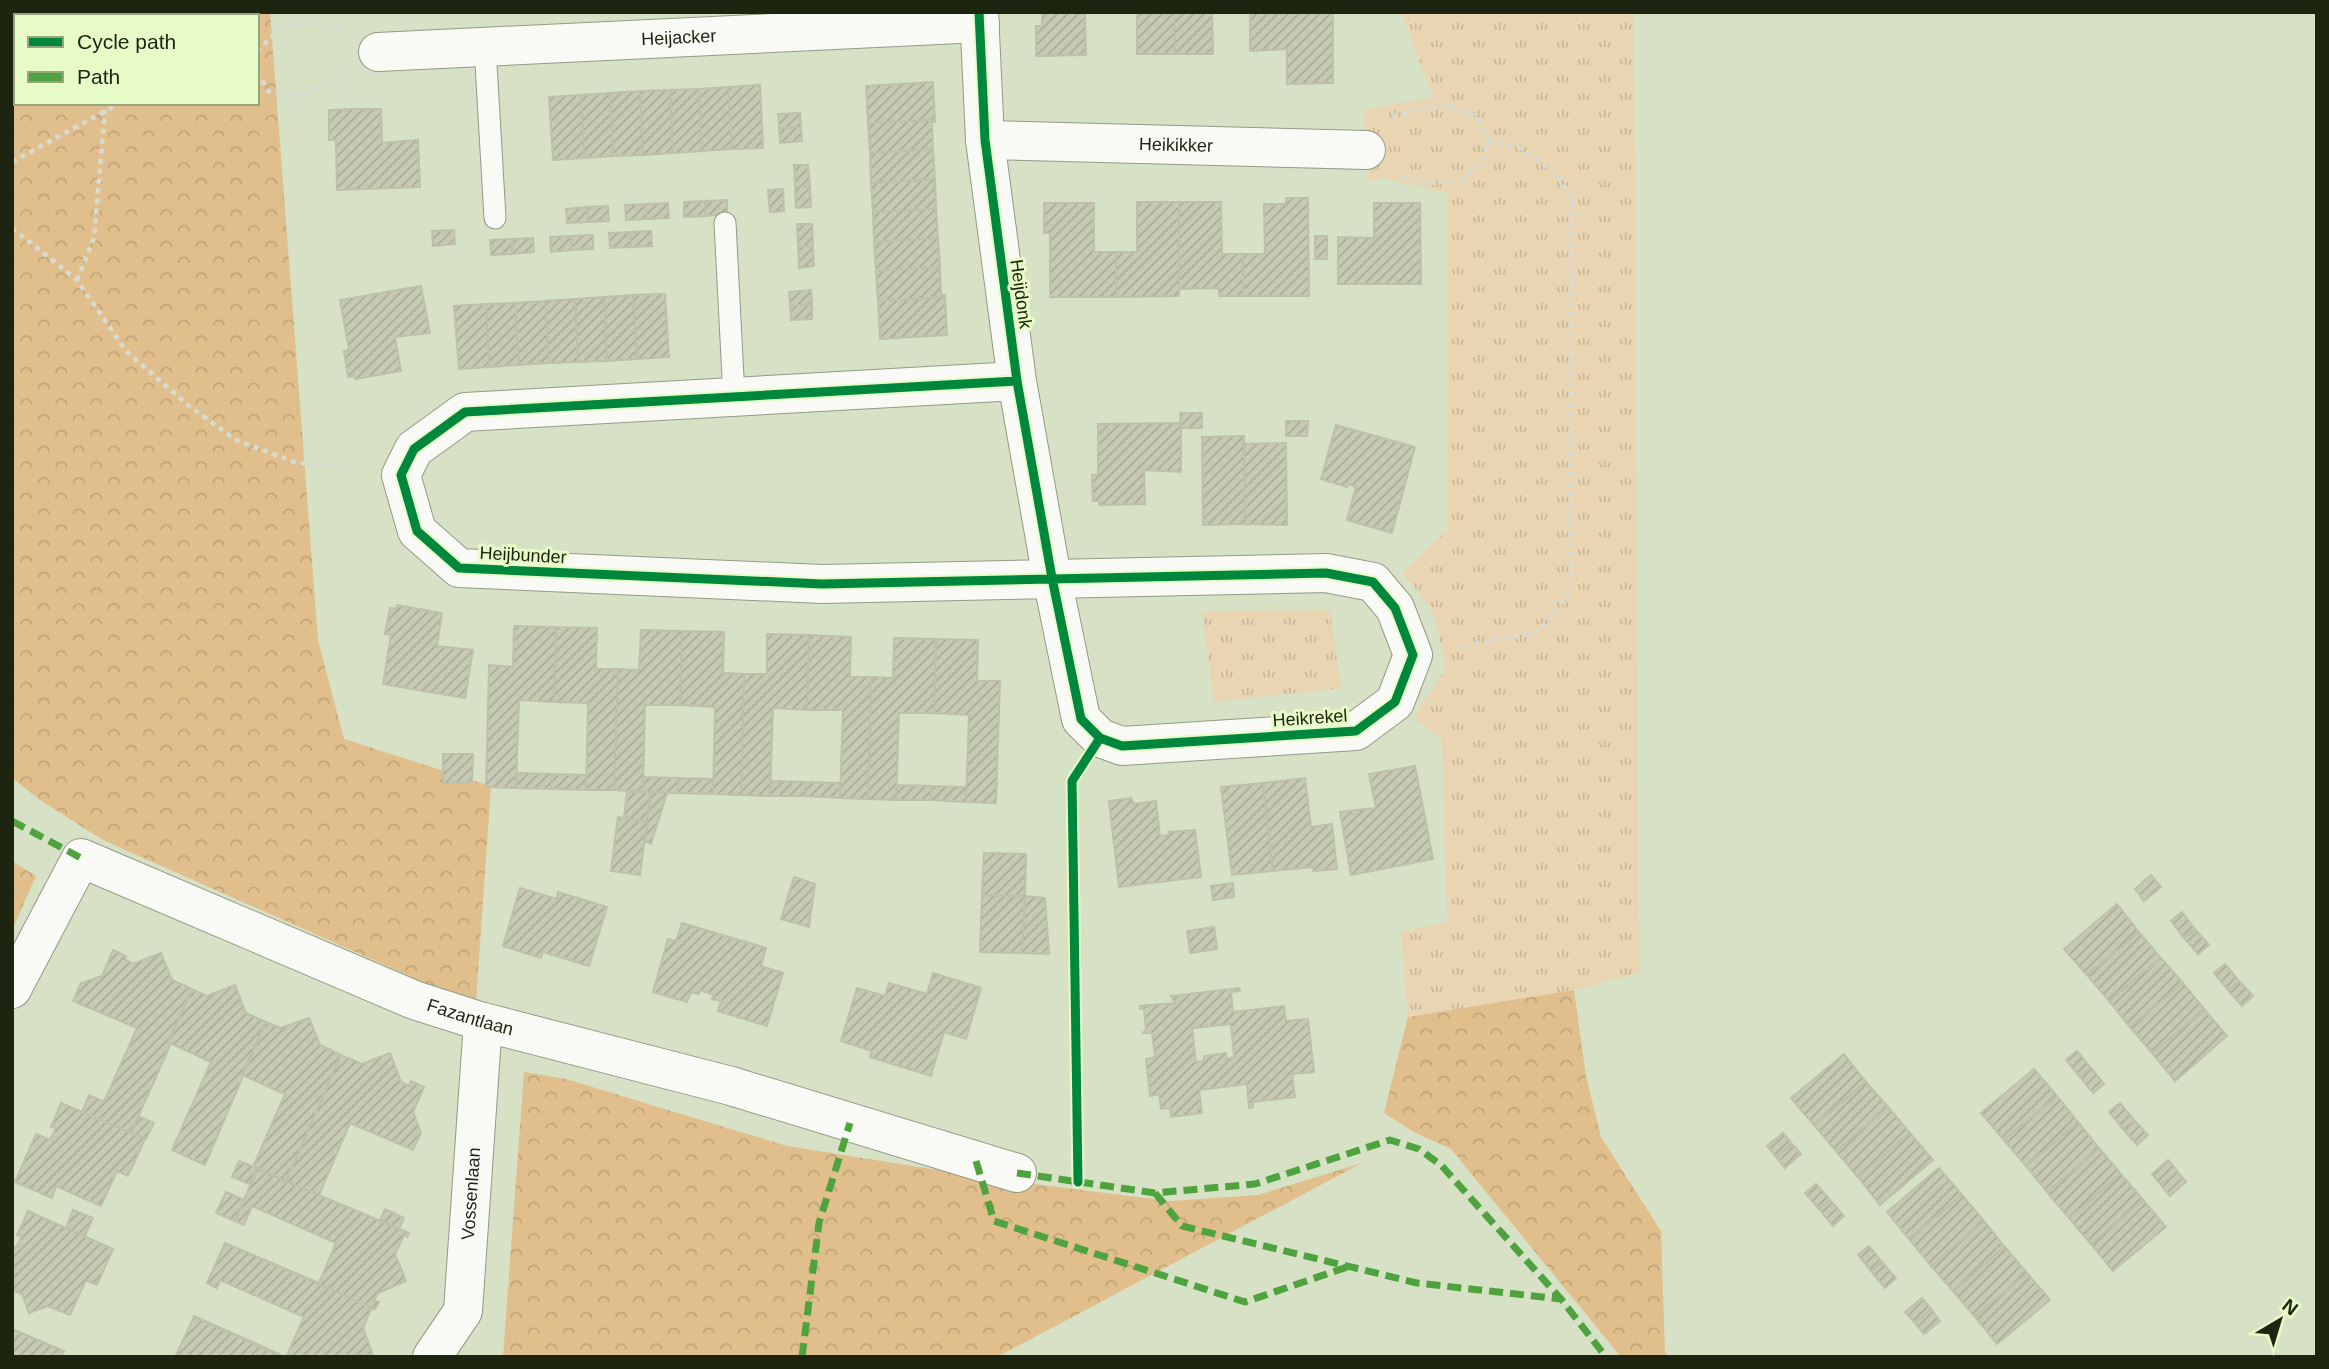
<svg xmlns="http://www.w3.org/2000/svg" width="2329" height="1369" viewBox="0 0 2329 1369" font-family="Helvetica,sans-serif">
  <defs>
    <pattern id="grass-tufts" width="24" height="20" patternUnits="userSpaceOnUse" patternTransform="scale(1.75)"><rect width="24" height="20" fill="#ead5b2"/><path d="M3 7l-1-3M5 7V3M7 7l1-3M15 17l-1-3M17 17v-4M19 17l1-3" fill="none" stroke="#c8b798"/></pattern>
    <pattern id="forest-crowns" width="20" height="18" patternUnits="userSpaceOnUse" patternTransform="scale(1.75)"><rect width="20" height="18" fill="#e1bf8c"/><path d="M2 6a3 3 0 1 1 6 0M12 15a3 3 0 1 1 6 0" fill="none" stroke="#c1a478"/></pattern>
    <pattern id="building-hatch" width="6" height="6" patternUnits="userSpaceOnUse" patternTransform="scale(1.75)"><rect width="6" height="6" fill="#c6c9b3"/><path d="M-1 1l2-2M0 6l6-6M5 7l2-2" fill="none" stroke="#aaac99"/></pattern>
  </defs>
  <rect width="100%" height="100%" fill="#d7e1c6"/>
  <path fill="url(#grass-tufts)" d="M1401,12H1634L1639,973L1574,990L1408,1017L1401,931L1447,923L1442,740L1414,717L1446,668L1434,613L1403,573L1448,529L1447,193L1384,178L1368,180L1364,110L1433,97Z
    M1330,610L1341,688L1214,702L1202,611Z"/>
  <path fill="url(#forest-crowns)" fill-rule="evenodd" d="M12,12H270L318,640L344,739L491,786L476,1002L441,990L103,840L40,800L12,778ZM16,16H257V103H16Z
    M12,861L36,876L12,930Z
    M1574,990L1586,1076L1601,1137L1661,1231L1665,1352L1668,1357H1621L1451,1149L1414,1132L1384,1113L1408,1017Z
    M524,1072L566,1079L787,1146L1001,1180L1170,1201L1258,1195L1362,1163L997,1357H503Z"/>
  <path fill="url(#building-hatch)" stroke="#bdc1aa" stroke-width="2" fill-rule="evenodd" d="M1042,12H1085L1086,55L1036,56V26H1042Z
    M1137,12H1174L1175,54H1137Z
    M1174,12H1212L1213,54H1175Z
    M1250,12H1333V83L1287,84V49L1250,51Z
    M933,82L935,120L868,123L866,86Z
    M760,85L763,148L732,149L728,87Z
    M728,87L732,149L702,151L699,89Z
    M699,89L702,151L673,153L670,90Z
    M670,90L673,153L643,155L640,91Z
    M640,91L643,155L613,156L610,93Z
    M610,93L613,156L584,158L581,95Z
    M581,95L584,158L553,160L549,97Z
    M358,109H381L382,143L418,140L420,187L337,190L336,140H329V110Z
    M800,113L801,127L779,128L778,114Z
    M935,120V122H932L933,149L870,153L868,123Z
    M801,127L802,141L780,143L779,128Z
    M933,149L935,179L871,183L870,153Z
    M794,165H808L810,186L795,187Z
    M935,179L936,209L873,212L871,183Z
    M810,186L811,207L796,208L795,187Z
    M783,189L784,211L770,212L768,190Z
    M1286,198H1308L1309,296H1243V254H1265L1264,204H1286Z
    M727,200V214L706,216L705,201Z
    M705,201L706,216L684,217V202Z
    M1137,202H1179V296L1116,297V252H1137Z
    M1179,202H1221L1222,254H1243V296H1219V288L1179,289Z
    M668,203L669,218L647,219L646,204Z
    M1044,203H1094V252H1116V297H1050V233H1044Z
    M1374,203H1420L1421,284H1338V237L1374,238Z
    M646,204L647,219L626,220L625,205Z
    M608,206L609,221L588,222L587,207Z
    M587,207L588,222L567,223L566,209Z
    M936,209L938,238L874,242L873,212Z
    M797,224H812L813,246H798Z
    M454,230L455,244L433,246L432,231Z
    M651,231L652,246L631,247L630,232Z
    M630,232L631,247L610,248L609,233Z
    M593,235V249L572,250L571,236Z
    M571,236L572,250L551,252L550,237Z
    M1315,236H1327V259H1315Z
    M533,238L534,252L512,254V239Z
    M938,238L940,267L876,271L874,242Z
    M512,239V254L491,255L490,240Z
    M798,246H813L814,266L799,268Z
    M940,267L941,295H945V297L878,301L876,271Z
    M421,286L430,333L395,337L401,371L355,379L354,376L348,377L344,351L349,350L340,300Z
    M811,290L812,304L790,306L789,292Z
    M663,294H665L669,357L637,359L633,295Z
    M633,295L637,359L607,361L604,297Z
    M604,297L607,361L578,362L575,299Z
    M945,297L947,335L880,339L878,301Z
    M575,299L578,362L549,363L545,301Z
    M545,301L549,363L519,365L515,303Z
    M515,303L519,365L489,367L486,304Z
    M486,304L489,367L459,369L454,306Z
    M812,304V319L791,320L790,306Z
    M1180,413H1202V428H1181Z
    M1286,421H1308L1307,436H1286Z
    M1181,423V472L1144,470L1145,504L1099,505V501H1093L1092,475H1098V424Z
    M1336,425L1415,447L1392,533L1347,520L1356,487L1348,484L1347,487L1321,479Z
    M1244,436L1245,524L1203,525L1202,437Z
    M1286,443L1287,525L1245,524L1244,444Z
    M397,605L442,613L437,646L473,650L465,698L383,684L391,635L385,634L390,608L396,609Z
    M514,626L556,627L554,702L519,700L516,788L486,787L489,665L513,667Z
    M556,627L597,628L596,669H618L614,790H586L588,703L554,702Z
    M641,630L682,631L680,705H645L643,792L614,790L618,669L639,670Z
    M682,631L724,632L723,673L744,674L741,795L713,794L715,707L680,705Z
    M767,634L809,635L807,710L773,708L770,796L741,795L744,674H767Z
    M809,635L851,637L850,677H871L868,799L840,798L843,710H807Z
    M894,638L936,639L934,713H899L896,800L868,799L871,677L893,678Z
    M936,639L978,640L977,681H1000L996,803L966,802L969,715L934,713Z
    M443,754H473L472,782L443,783Z
    M1415,766L1433,859L1351,875L1340,812L1376,808L1369,774Z
    M516,773L552,774L551,789L516,788Z
    M552,774L586,775V790L551,789Z
    M643,777L678,778V793L643,792Z
    M678,778L713,779V794L678,793Z
    M1305,778L1311,827L1332,824L1337,869L1313,871L1312,867L1273,871L1263,783Z
    M770,781L805,782V796H770Z
    M805,782L840,783V798L805,796Z
    M1263,783L1273,871L1232,875L1221,787Z
    M897,785L931,786V800H896Z
    M931,786L966,787V802L931,800Z
    M627,792H651L647,821L624,818Z
    M651,792L667,793L651,844L645,841Z
    M1131,798L1134,804L1156,801L1160,836L1169,835V832L1195,830L1201,877L1119,887L1109,801Z
    M618,817L647,821L640,875L611,871Z
    M984,853L1026,854L1025,896L982,895Z
    M2151,875L2161,887L2144,901L2135,889Z
    M794,877L815,884L809,927L781,919Z
    M1233,883L1234,897L1213,900L1211,886Z
    M520,888L557,899L558,892L607,907L589,966L543,952L541,958L503,946Z
    M982,895L1025,896L1022,953L980,952Z
    M1025,896L1045,898L1049,954L1022,953Z
    M2117,904L2139,932L2087,975L2064,949Z
    M2182,912L2195,929L2184,938L2171,921Z
    M682,923L766,948L761,966L783,973L767,1026L718,1011L721,1001L712,999L714,995L700,990L699,994L691,992L687,1002L653,992L668,939L676,941Z
    M1214,927L1217,949L1190,953L1187,931Z
    M2195,929L2209,945L2198,954L2184,938Z
    M2139,932L2161,958L2109,1001L2087,975Z
    M113,950L126,956L125,959L133,964L161,953L172,980L192,989L168,1042L171,1043L131,1133L82,1112L89,1095L104,1102L137,1028L73,1001L81,983L102,976Z
    M2161,958L2183,983L2130,1027L2109,1001Z
    M2225,964L2239,981L2228,990L2214,973Z
    M933,973L981,988L966,1039L944,1032L931,1076L870,1057L872,1051L841,1041L857,988L885,996L889,983L927,994Z
    M2239,981L2253,996L2242,1006L2228,990Z
    M2183,983L2205,1010L2152,1053L2130,1027Z
    M235,985L246,1013L266,1022L205,1165L172,1150L211,1062L168,1042L192,989L207,996Z
    M1239,988L1240,991L1231,992L1233,1012L1284,1006L1286,1021L1308,1019L1314,1072L1292,1074L1295,1097L1252,1102L1253,1107L1249,1108L1247,1084L1199,1090L1202,1113L1171,1117L1170,1108L1161,1109L1159,1094L1150,1096L1146,1059L1155,1057L1152,1033H1142L1146,1031L1144,1009H1140V1006L1175,1003L1171,996ZM1231,1024L1234,1057L1226,1059V1053L1204,1056V1061L1196,1062L1192,1028Z
    M2205,1010L2227,1036L2175,1081L2152,1053Z
    M309,1018L320,1045L341,1055L286,1181L253,1167L285,1094L242,1075L266,1022L281,1028Z
    M2077,1051L2091,1068L2080,1077L2066,1060Z
    M390,1053L401,1082L409,1086L411,1081L424,1087L413,1112L421,1133L413,1150L350,1123L319,1195L286,1181L341,1055L362,1064Z
    M1844,1054L1866,1082L1814,1125L1791,1098Z
    M2091,1068L2104,1084L2093,1093L2080,1077Z
    M2034,1069L2057,1096L2004,1140L1981,1113Z
    M1866,1082L1888,1107L1836,1151L1814,1125Z
    M2057,1096L2078,1122L2026,1166L2004,1140Z
    M61,1103L145,1139L128,1176L117,1171L101,1206L56,1186L52,1198L15,1182L36,1134L50,1140L56,1128L51,1127Z
    M2120,1103L2134,1120L2123,1129L2109,1112Z
    M1888,1107L1910,1133L1858,1177L1836,1151Z
    M138,1116L154,1123L146,1139L131,1133Z
    M2134,1120L2148,1135L2137,1145L2123,1129Z
    M2078,1122L2099,1148L2047,1192L2026,1166Z
    M1783,1133L1792,1144L1776,1157L1767,1146Z
    M1910,1133L1933,1160L1880,1205L1858,1177Z
    M1792,1144L1801,1154L1785,1168L1776,1157Z
    M2099,1148L2121,1174L2069,1218L2047,1192Z
    M2168,1160L2177,1171L2161,1185L2152,1174Z
    M239,1161L257,1168L250,1184L232,1177Z
    M1939,1168L1962,1195L1909,1239L1887,1212Z
    M257,1169L409,1233L407,1237L404,1235L395,1254L406,1281L378,1293L374,1301L379,1302L375,1309L225,1243L319,1283L336,1243L252,1206L244,1225L235,1221Z
    M2177,1171L2186,1182L2170,1196L2161,1185Z
    M2121,1174L2143,1200L2091,1244L2069,1218Z
    M1816,1184L1830,1200L1819,1209L1805,1193Z
    M226,1192L244,1200L235,1221L216,1213Z
    M1962,1195L1984,1221L1931,1266L1909,1239Z
    M1830,1200L1844,1216L1833,1226L1819,1209Z
    M2143,1200L2166,1227L2113,1271L2091,1244Z
    M385,1209L404,1218L399,1229L380,1220Z
    M73,1210L93,1218L85,1236L66,1228Z
    M28,1211L113,1249L97,1285L86,1280L70,1315L48,1306L29,1313L22,1294L12,1290V1246L16,1248L22,1236L17,1235Z
    M1984,1221L2005,1247L1953,1291L1931,1266Z
    M225,1243L375,1309H371L363,1328L373,1355L286,1357L304,1317L220,1280L217,1288L207,1283Z
    M1869,1246L1882,1262L1871,1271L1858,1255Z
    M2005,1247L2027,1273L1975,1317L1953,1291Z
    M1882,1262L1896,1278L1885,1288L1871,1271Z
    M2027,1273L2050,1300L1997,1344L1975,1317Z
    M1922,1298L1931,1309L1915,1323L1905,1312Z
    M1931,1309L1940,1321L1924,1334L1915,1323Z
    M194,1316L259,1345L285,1357L194,1317Z
    M194,1317L283,1357H193L189,1355L175,1357Z
    M12,1329L64,1351L61,1357H12Z"/>
  <g fill="none" stroke-linecap="round" stroke-linejoin="round">
    <defs>
      <path id="lane" d="M485,47L495,218
        M725,223L734,397"/>
      <g id="street">
        <path d="M979,12L985,140L1017,381L1052,578L1081,719L1100,738L1122,746L1356,731L1395,702L1413,655L1395,608L1373,582L1326,573L822,584L459,568L417,531L401,475L414,449L465,412L1017,381"/>
        <path id="s1" d="M378,52L980,23"/>
        <path id="s2" d="M985,140L1366,150"/>
        <path id="s3" d="M12,989L81,858L414,1000L483,1022L731,1086L1017,1173"/>
        <path id="s4" d="M432,1357L463,1311L483,1022"/>
      </g>
    </defs>
    <use href="#lane" stroke="#939b86" stroke-width="23"/>
    <use href="#street" stroke="#939b86" stroke-width="40"/>
    <path stroke="#d8dbd2" stroke-width="4.5" stroke-dasharray="5 5" stroke-linecap="butt" d="M257,52C292,14 294,14 343,31
      M257,72L268,91L291,96L344,78
      M1393,117L1426,107L1446,105L1477,117L1488,141
      M12,162L120,103
      M1402,176L1424,183L1459,182L1482,160L1488,141L1522,149L1558,175L1573,201L1570,529L1573,572L1566,596L1551,618L1535,633L1454,648
      M12,228L77,280L126,351L189,406L236,440L297,463L360,470
      M77,280L94,238L105,110"/>
    <use href="#lane" stroke="#f9faf6" stroke-width="21"/>
    <use href="#street" stroke="#f9faf6" stroke-width="38"/>
    <path stroke="#4fa33f" stroke-width="7" stroke-dasharray="14 7" stroke-linecap="butt" d="M12,821L81,858
      M976,1161L994,1221L1245,1302L1347,1267
      M1017,1173L1155,1193L1255,1184L1390,1140L1419,1149L1441,1165L1561,1299L1606,1357
      M1155,1193L1182,1226L1417,1283L1561,1299
      M802,1357L819,1223L850,1123"/>
    <defs>
      <path id="cycleway" d="M979,12L985,140L1017,381L1052,578L1081,719L1100,738L1122,746L1356,731L1395,702L1413,655L1395,608L1373,582L1326,573L822,584L459,568L417,531L401,475L414,449L465,412L1017,381
        M1078,1182L1072,781L1100,738"/>
    </defs>
    <use href="#cycleway" stroke="#e7fbc7" stroke-width="13"/>
    <use href="#cycleway" stroke="#00873e" stroke-width="9"/>
  </g>
  <g text-anchor="middle" dominant-baseline="central" stroke-width="6" stroke-linejoin="round" paint-order="stroke">
    <g font-size="18" fill="#1d2410" stroke="#e7fbc7">
      <text stroke="none"><textPath href="#s1" startOffset="301">Heijacker</textPath></text>
      <text stroke="none"><textPath href="#s2" startOffset="191">Heikikker</textPath></text>
      <text transform="translate(1021 294) rotate(82)">Heijdonk</text>
      <text transform="translate(523 555) rotate(3)">Heijbunder</text>
      <text transform="translate(1310 718) rotate(-4)">Heikrekel</text>
      <text stroke="none"><textPath href="#s3" startOffset="569">Fazantlaan</textPath></text>
      <text stroke="none"><textPath href="#s4" startOffset="173">Vossenlaan</textPath></text>
    </g>
  </g>
  <rect width="2329" height="1369" fill="none" stroke="#1d2410" stroke-width="28"/>
  <rect x="14" y="14" width="245" height="91" fill="#e7fbc7" stroke="#96a57e" stroke-width="2"/>
  <rect x="28" y="37" width="35" height="10" fill="#00873e" stroke="#96a57e" stroke-width="2"/>
  <text x="77" y="49" font-size="21" fill="#1d2410">Cycle path</text>
  <rect x="28" y="72" width="35" height="10" fill="#4fa33f" stroke="#96a57e" stroke-width="2"/>
  <text x="77" y="84" font-size="21" fill="#1d2410">Path</text>
  <g transform="translate(2280 1320) rotate(38)" stroke="#e7fbc7" stroke-width="5" paint-order="stroke">
  <path d="M0-5L12 26L0 18L-12 26Z" fill="#1d2410"/>
  <text y="-10" font-size="19" font-weight="bold" text-anchor="middle" fill="#1d2410">N</text>
  </g>
</svg>
